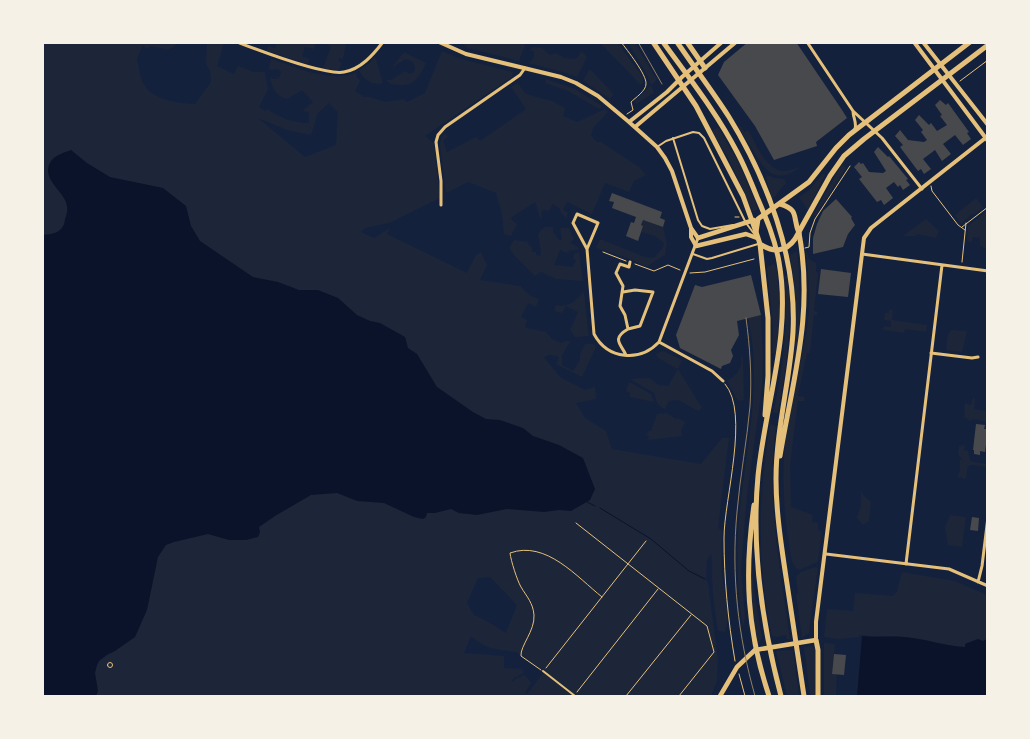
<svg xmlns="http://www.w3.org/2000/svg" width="1030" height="739" viewBox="0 0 1030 739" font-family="'Noto Sans',sans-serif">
  <rect width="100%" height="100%" fill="#14213d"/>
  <path fill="#1d2539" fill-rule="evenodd" d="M154,42V44L179,43L168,50L151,46L146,49L143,45L137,59C139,67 140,79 145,86C155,101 179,103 195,104L211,82L210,71L206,64L207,44L206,43H224L217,66L234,74L238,66L254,72H265L268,89L259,107L265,111L267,109C280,118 294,123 309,123V112L302,111L313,102L302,90L287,99C276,97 271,86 270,76L273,79H277L280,76L281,72L278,69L272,70L269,69L271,59C297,67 328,83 356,73L357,77L360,81L355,91L364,97H370L386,102L403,99L407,102L425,93L442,51L461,59L513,72L512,77L425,136L434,143L440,198L389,223L365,228L361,232L374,238L390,228L387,234L467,273L476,255L481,252L487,265L480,280L520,286L531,296L539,299L536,307L528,303L521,317L527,320L525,326L526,328L546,332L552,339L561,343L566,341H570L562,356V365L573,371L580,360V354L585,344H594L596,347L582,377L556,364L559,358L557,356L549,355L544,357L560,377L585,390L595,387L596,399L576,403L585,418L606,431L612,449L701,464L722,438H729L718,528L722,530C722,544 721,559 722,573C724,591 731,615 725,632L718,631C715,614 713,596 712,578C712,570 713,562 711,554L707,560L706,580L708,583L718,661L717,681L711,696H43L42,43ZM329,103L338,112L336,145L305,157L258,118L287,130L311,135L318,113ZM490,577L517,605L506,633L487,621L474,615L467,603L478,578ZM471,636C489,651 494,648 515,652C521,653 537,668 543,673L527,694L525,693L531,683L525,675L515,679L513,682L512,681L514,678L524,673L522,669L504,668V656L464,653Z
    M277,43V42L316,43L314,49L305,47L302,56L310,59L308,64L267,51L268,46L275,48Z
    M322,43H346L343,59L339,58L338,61L342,63L339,70L323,69L331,46Z
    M462,43H526L519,61L468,48Z
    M600,43H616L620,46L643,77V83L641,85Z
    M628,43H635L657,80L651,85L654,93L636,104L635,101L651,85L647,75Z
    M532,47L542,48L550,55L556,53L564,58L576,59L582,51L587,57L577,77L563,72L528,63L534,58V52L530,50Z
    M404,52L426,63C417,82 412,89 389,83L385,77L387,80H391L405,71L410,74L414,72L415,68L413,62L406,59L392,67Z
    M375,56L383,83C373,87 363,79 359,70L369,64Z
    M589,70H591L611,91L613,95L610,99L583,81Z
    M546,79L575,89L602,106L600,109L597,108L568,91L545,83Z
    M518,83L525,93L529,95L552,101L565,108L563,116L577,122L605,109L608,112L593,128L591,136L597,142H601L639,167L646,175L634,181L629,192L605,183L592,214L567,202L563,210L568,213L566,218L561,213L560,209L553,204L549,211L545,210L542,211L541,220L535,202L512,217L511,219L517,224L511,236L504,234L502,214L496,193L468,182L446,193L440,144L442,137L445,133L448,137L443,140L447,152L476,137L480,141L526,109L511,87Z
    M738,123L745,132L748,130C756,143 766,171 784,171C789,171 796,168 799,168C773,187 763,167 751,147C746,140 740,131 738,123Z
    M718,127L739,163L758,209L753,212L728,158L712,131Z
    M842,164L846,168L816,215L812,217Z
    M823,174L825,175L808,210L799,197L808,191Z
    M767,175L775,178L785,179L786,184C779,188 778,195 772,199L766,178L767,177Z
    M976,198L983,207L974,215L972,214L961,224L955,215Z
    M987,211V249L980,246V238L973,237L972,242L967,241L968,226Z
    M926,219L939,231L936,238L917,234L916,236H903Z
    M643,220L663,227L667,244L665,255L646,267L631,259L596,248L600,239L645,257L654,258L663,247L664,243L655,236L641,232L643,226L641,225Z
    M545,227H553V232L559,240H562L560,228H569L574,239L570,243L578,247L579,249L568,251L567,253L560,250L554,265L573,267L576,260L573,259L574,254L579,252L583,281L556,279L541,272L535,276L514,255L509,248L514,240L530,242L527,243L532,248V252H536V255L540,256L541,251L538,235L541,230Z
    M797,251C801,292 801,325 795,366H793C798,328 797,292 790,255Z
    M806,251L809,259L816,263V272L818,273L814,311L818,312L817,315H814L810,353H807L798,396L805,397L804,401H798L790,464L791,507L813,515L812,522L818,523V530L822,531L818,562L799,570L796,568L792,562C784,519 780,472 787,429C792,392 804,357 808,320C811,298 808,273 806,251Z
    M774,264L777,269L780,306L776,354L772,353L773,328L767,267Z
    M784,276H787C794,322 786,368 778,413H773C783,368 789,322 784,276Z
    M584,292L589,336L575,337L570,330L578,312L566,306L562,313L554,311L556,305C569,308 576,300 584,292Z
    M889,310H893L892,320L927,325L926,332L905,329L904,333L883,330L884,326L891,327V321L884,320L885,313H889Z
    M761,315L763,359L762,388L747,495L741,569L745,617L743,628C736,587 736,541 741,499C748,440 762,378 748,318Z
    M952,330L967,331L962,352L946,350L948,334Z
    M663,351L682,360L678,369L702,408L698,411L678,400L669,401L665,409C657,406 656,400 654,393L630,379L649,378L659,385L668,386L678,369L658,358L656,354Z
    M741,355L743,357L744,400L738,401L727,381C737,375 743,367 741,355Z
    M629,382L651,394L654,402L630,397V393L626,391Z
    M973,398L975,399L974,409L987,411V422L974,419L970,421L964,417L965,403L971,405Z
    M667,413L676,419L677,418L685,422L681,431L682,436L648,440L649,436L646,435L649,431H651L657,414Z
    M770,424L776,426C766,498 780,568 790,639H787L786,635L777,637L772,636C757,567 758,494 770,424Z
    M965,445L964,450L968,451L970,461L986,464V467L973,465L968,466L966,479L957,477L960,471V459L963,461L958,454L959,446Z
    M861,490L864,496L871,502L869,521L863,525L857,518L861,505Z
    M950,515L966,517L962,547L948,545L945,528Z
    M751,555L754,588L762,638L759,643L755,640L751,591Z
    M815,567L818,568L810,624L809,633L802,638L796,594L798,593L796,577L801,572Z
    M902,572L955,581L987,595V639L983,641L977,639L966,644L965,647C946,646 929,640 911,638C894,635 876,638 860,635L859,637L838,639L824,637L827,609L853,611L855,593L893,596L897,592Z
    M824,643L835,644L832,674H837L836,696H824Z
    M812,646L815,648L816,696H810L804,647Z
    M793,650L799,696H787L776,651Z"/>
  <path fill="#0b132b" d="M71,150L87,163L110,177L163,188L186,206L191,226L200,241L253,277L278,282L299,290H318L338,298L357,315L370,321L380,323L405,337L408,348L417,354L437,387L473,412L486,419L500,420L523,428L533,436L559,445L583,458L595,489L590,500L571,511L559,510L544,512L507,509L477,515L459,513L451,509L435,513H427L426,517L423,519L414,517L384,503L357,501L337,493L311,495L275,516L259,527L260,532L258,537L246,540H229L208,534L174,542L166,545L158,557L147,610L135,637L115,651L107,655L99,661L97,665L95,673L98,691L96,696H43V235C54,234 64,232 65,219C66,216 68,211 67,207C66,192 43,182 49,165C52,156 63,153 71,150Z
    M862,636C878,638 895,635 912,638C929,640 946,646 965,647V644L978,639L983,641L987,639V696H857Z"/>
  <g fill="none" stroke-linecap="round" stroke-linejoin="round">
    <path stroke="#0b132b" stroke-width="1" d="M587,502L595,506
      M600,508L651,539L689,571L705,579"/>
  </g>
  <path fill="#48494c" d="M748,42H796L842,110L847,118L816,142L817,146L774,160L755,126L718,75L724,62Z
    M940,100L946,105L948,103L969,132L967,133L971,139L963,145L955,135L943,144L951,154L942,161L935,150L923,159L931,169L924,174L921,169L918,171L900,147L903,145L895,136L900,130L908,140L924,142L927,140L921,132L923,130L915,120L919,115L929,125L931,123L937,131L947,125L940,116L942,115L935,105Z
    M878,147L888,157L889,156L908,179L906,180L910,185L903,190L900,185L898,187L894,182L886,188L893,198L884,205L881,200L877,202L859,179L862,177L854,167L859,162L861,164L863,163L869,172L883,173L886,171L874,152Z
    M612,193L662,212L660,218L665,220L663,227L643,220L641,225L643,226L638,241L626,236L631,222L634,223L636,217L612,208L614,202L609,201Z
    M836,199L852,217L851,218L855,225L848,234L843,247L813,254V238L817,224L823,211Z
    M821,269L851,273L848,297L818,294Z
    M751,275L761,315L737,321L739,335L731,350L733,356L730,363L722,366L721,369L680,348L676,335L695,285L702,287Z
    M976,424L985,425L984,429H988L985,452L980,451V455L974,454V450H973Z
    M972,517L979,518L978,531L970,530Z
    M834,654L846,655L844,675L832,674Z"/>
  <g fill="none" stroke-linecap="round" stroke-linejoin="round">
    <path stroke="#e5c07b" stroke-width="1" d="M621,42C627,50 647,75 646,84C646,91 635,98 631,102L633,110L627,114
      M960,81L988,60
      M931,186L932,191L958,225L965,230
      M735,217H739
      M962,227L988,207
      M805,248L809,247L810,233L815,219L850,166
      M603,252L626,261
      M962,262L966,223
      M635,264L654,271L668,265L680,270
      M690,273L705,272L754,259
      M725,384C750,413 724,499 724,538C724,579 728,620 735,661
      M576,523L707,626L714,652L679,696
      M107.5 665a2.5 2.5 0 1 1 5 0a2.5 2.5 0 1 1-5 0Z
      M546,668L646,541
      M541,670L521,656C520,646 535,631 534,615C533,603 527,597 521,587C517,580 511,561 510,553C546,540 577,577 602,597
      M739,674L745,696
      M577,692L658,589
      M626,696L691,615"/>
    <path stroke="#e5c07b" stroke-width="2" d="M673,138L698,220L702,226L710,229L733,225
      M657,147L666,141L693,132L699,133L704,138L746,223L755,235
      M693,254L707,259L712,258L758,244
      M543,671L575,696"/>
    <path stroke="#e5c07b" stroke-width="3" d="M237,42C258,50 324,76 344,72C361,69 373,55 383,42
      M807,42L853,111L882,138L922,189
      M853,111C853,118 857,122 855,129
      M441,205V181L436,142L438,135L445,127L520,75L525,68
      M587,249L598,223L577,214L573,223L587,249L594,334C608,360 640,362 659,342L698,238
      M862,254L988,271
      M623,292L635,290L653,292L640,326L628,329
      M659,342L712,371L723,381
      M931,353L972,358L978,357
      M626,355C621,344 611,339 628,329L625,315L620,306L623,286L616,273L620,264L629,267L630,262
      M826,554L949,569L988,586
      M906,564L942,265
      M978,582L982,566L988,517"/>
    <path stroke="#e5c07b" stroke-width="4" d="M439,42L466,54L561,77L576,83L598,96L629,122L657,147L665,158L672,171L691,228V237L696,246
      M914,42L988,141
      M923,42L988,125
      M629,122L667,92L682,77L722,42
      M635,127L736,42
      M691,228L698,238
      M816,640V622L864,238L871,228L988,136"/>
    <path stroke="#e5c07b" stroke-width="4.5" d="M698,238L754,220
      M696,246L746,234L757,238
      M720,696L737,667L755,650L816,640"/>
    <path stroke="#e5c07b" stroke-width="5" d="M970,42L849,135L836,148L809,182L758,219L756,232L760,244C773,253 786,252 795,239L830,176L844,156L864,139L988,45
      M780,204C800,210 792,217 799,233"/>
    <path stroke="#e5c07b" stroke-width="5" d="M653,42L696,106L743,196L756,232
      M663,42C689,78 717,113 737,152C745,167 751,182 757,197C766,218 775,239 779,262C792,335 765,404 758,476C751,551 762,624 781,696
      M677,42C694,67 713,92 729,117C767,179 797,258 793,332C790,381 776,429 776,479C776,511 781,544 786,577C792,617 798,657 804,696
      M687,42L705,68
      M760,244L768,318V376L765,415
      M780,456C793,378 814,313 799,233
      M754,505C744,575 747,630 769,696
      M816,640L818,650V696"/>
    <path stroke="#918062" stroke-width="1" d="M638,42L662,84
      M746,318C750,347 752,377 750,406C747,441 740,476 737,512C731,575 738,636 755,696"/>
  </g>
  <rect width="1030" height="739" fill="none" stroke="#f6f1e7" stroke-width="88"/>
</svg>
